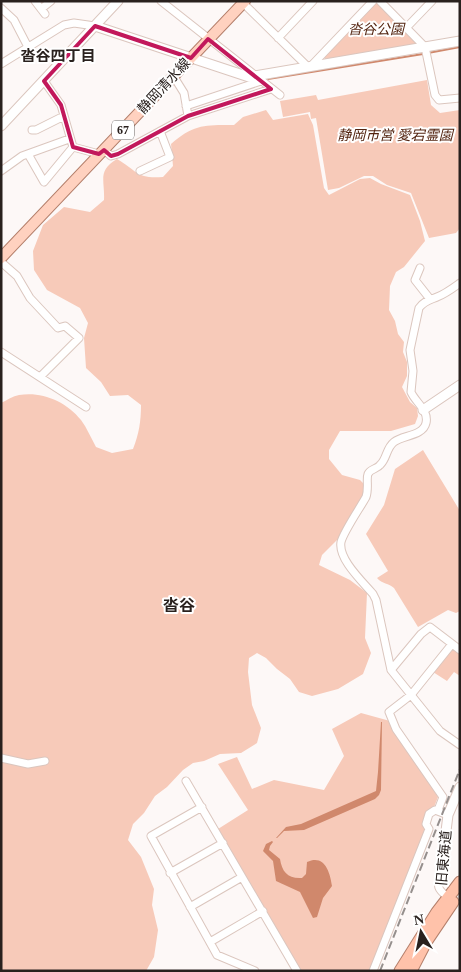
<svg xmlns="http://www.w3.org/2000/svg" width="461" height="972" viewBox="0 0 461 972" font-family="'Times New Roman','Noto Sans JP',serif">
  <rect width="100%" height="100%" fill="#fdf8f7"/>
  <path fill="#f7cab9" d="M376,1L416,40L415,44L325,59L324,57Z
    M427,80L431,105L440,113L460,110V228L456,233L429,238L411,193L387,185L373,176H364L339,188L328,190L316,118L311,119L310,112L283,117L280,101L316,95L318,100Z
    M266,110L273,120L308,114L313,125L324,188L329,195L360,179L370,178L381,184L410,195L420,221L425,241L404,267L396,272L390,286L389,310L395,321L398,334L404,342L403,352L407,362V376L402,387L410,402L417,408L418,416L415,424L391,431H340L329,450V459L342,475L360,480L369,489L346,531L322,555L319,565L350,580L367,593L365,638L371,653L363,674L338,689L312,696L299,692L290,679L277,669L266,658L257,653L249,658L248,672L252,705L261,728L257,743L241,753L220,754L204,761L193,763L183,770L167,787L155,796L144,813L133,824L128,840L141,857L154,889L152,905L158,930L154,957L146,971H1V403C7,400 13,396 19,395C41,391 66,401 81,420C87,428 91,438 96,447L112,453L133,449C139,434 141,421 141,405L128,395L110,396L101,382L86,368L84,338L88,323L80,308L47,290L34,270L33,251L43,225L64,207L90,212L104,200C105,180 97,171 117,159C138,171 136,179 163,177L173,166L171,144C194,124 205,125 234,125L243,117Z
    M423,450L460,511V611L456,613L448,610L418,627L394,588C389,583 382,584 377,578L388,571L366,534L384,505L395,469Z
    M452,648L460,652V676L454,672L447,681L433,672Z
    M361,713L390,721L438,797L370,971H300L218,829L248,810L218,764L237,757L252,789L274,780L324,790L344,756L332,729Z"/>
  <path fill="#d0886c" d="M381,722H382L381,790L379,795L375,799L304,830L284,831L277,838H276L286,827L301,824L376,791L378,772Z
    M272,841L273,842L270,846L269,850L280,859C282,872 288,879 302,878L306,874L307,862C324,854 330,871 332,886L323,898L317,917L313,918L300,892L276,881L273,861L263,851L266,844Z"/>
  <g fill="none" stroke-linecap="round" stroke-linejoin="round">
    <path stroke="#d0886c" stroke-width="2" d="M428,53L460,47
      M268,79L423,54"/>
    <defs>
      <path id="minor" d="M35,1L45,14
        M161,1L280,95
        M241,1L308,67
        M380,1L425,47L435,95L439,100L460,98
        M1,8L14,20L28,47
        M41,9L51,1
        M407,27L432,1
        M278,38L313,1
        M1,64L64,25L74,23L95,26
        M311,66L373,1
        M174,77L184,93L188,116
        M44,81L61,105L73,147L99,154
        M186,106L261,81
        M32,130H36L64,116
        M104,150L111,156L118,154L188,116L271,89
        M28,154L44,182L73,147
        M1,171L22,156L69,139
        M140,171L170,157L160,131
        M1,262L17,276L30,298L58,328L65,326L79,338L40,377
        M420,268L415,280L430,299
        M460,283C453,288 445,294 437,297C430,300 424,301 419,308L410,350L413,371L411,392C415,402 429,410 426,423C423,436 403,435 394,442C386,448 387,459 380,465C377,469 370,469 368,474C366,479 369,488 366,497C360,508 344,531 341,542C338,559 362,581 373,594L376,600L391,670L440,731L460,745
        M1,352L86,407
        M391,670L421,634L430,627L460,650
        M1,758L28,764L45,761
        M186,781L297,971
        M202,807L151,836L217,955L255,971
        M438,810L443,797L396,729L389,712L411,695L452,644
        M441,871C438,885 435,888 448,897
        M170,873L223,843
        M190,907L242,877
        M210,942L263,911
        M373,971L429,829L426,824L429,814L435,810L448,815"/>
      <path id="tertiary" d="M95,26L249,77L460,41
        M1,126L118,1
        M423,410L460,385
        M441,871L448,815L460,787"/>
      <path id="primary" d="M1,258L245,1"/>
      <path id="trunk" d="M400,971L437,912L460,882
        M411,971L426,942L453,902"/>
    </defs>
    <use href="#minor" stroke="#dbc6be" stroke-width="9"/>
    <use href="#tertiary" stroke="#dbc6be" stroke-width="11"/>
    <use href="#primary" stroke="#b47f6b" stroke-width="12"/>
    <use href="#trunk" stroke="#b47f6b" stroke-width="13"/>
    <use href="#minor" stroke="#fff" stroke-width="7"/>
    <use href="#tertiary" stroke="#fff" stroke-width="9"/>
    <use href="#primary" stroke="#ffd1bf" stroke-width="10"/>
    <use href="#trunk" stroke="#ffc2aa" stroke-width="11"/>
    <path stroke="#958f8d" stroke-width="2" stroke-dasharray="8 4" stroke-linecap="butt" d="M380,971L460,769"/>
  </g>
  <path fill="none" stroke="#c2185b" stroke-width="4" stroke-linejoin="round" d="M95,26L191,58L208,39L271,89L188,116L118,154L111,156L104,150L99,154L73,147L61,105L44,81Z"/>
  <g text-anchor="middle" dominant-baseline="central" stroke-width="4" stroke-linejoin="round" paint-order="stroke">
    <rect fill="#fff" stroke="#696462" stroke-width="1" x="112" y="120.5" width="22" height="19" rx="4"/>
    <g font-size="12" font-weight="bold" fill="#29211e">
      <text x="123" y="130">67</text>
    </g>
    <g font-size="14" font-style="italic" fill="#532410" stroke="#fff">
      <text x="376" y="29">沓谷公園</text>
      <text x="395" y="135">静岡市営 愛宕霊園</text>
    </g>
    <g font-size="14" fill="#29211e" stroke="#fff">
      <text transform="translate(164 86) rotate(-47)">静岡清水線</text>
      <text transform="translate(444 858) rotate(-85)">旧東海道</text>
    </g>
    <g font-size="15" font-weight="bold" fill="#29211e" stroke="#fff">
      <text x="58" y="56">沓谷四丁目</text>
    </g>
    <g font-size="16" font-weight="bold" fill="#29211e" stroke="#fff">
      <text x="179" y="605">沓谷</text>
    </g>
  </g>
  <rect width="461" height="972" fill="none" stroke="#29211e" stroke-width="5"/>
  <g transform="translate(421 932) rotate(350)" stroke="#ffffff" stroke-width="4" paint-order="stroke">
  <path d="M0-4L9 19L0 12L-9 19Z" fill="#29211e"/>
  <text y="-8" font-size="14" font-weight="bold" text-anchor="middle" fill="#29211e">N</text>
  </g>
</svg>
